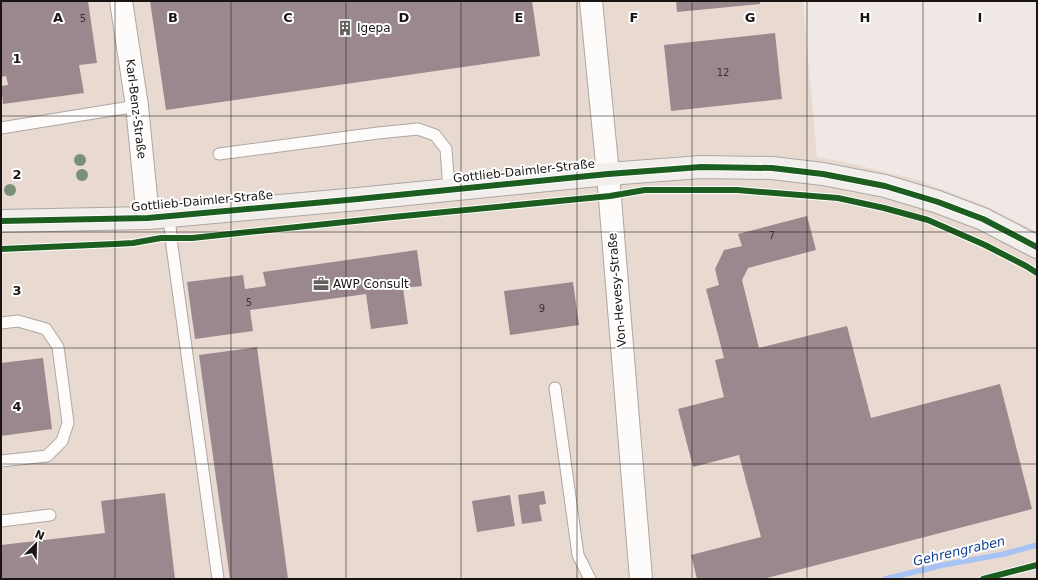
<svg xmlns="http://www.w3.org/2000/svg" width="1038" height="580" viewBox="0 0 1038 580" font-family="'DejaVu Sans',sans-serif">
  <rect width="100%" height="100%" fill="#f0e8e4"/>
  <path fill="#e9dad1" d="M1,1H803L817,157L840,161L918,180L984,205L1037,232V579H1Z"/>
  <g fill="none" stroke-linecap="round" stroke-linejoin="round">
    <path stroke="#a7c3f6" stroke-width="5.5" d="M885,579L943,565L1004,554L1037,545"/>
  </g>
  <path fill="#9a888e" d="M1,1H88L97,63L79,65L84,93L3,104L1,86L8,85L6,76L1,77Z
    M150,1H532L540,56L166,110Z
    M676,1H760V4L677,12Z
    M775,33L782,99L671,111L664,45Z
    M807,216L816,250L748,268L742,280L759,348L847,326L871,418L1000,384L1032,509L763,579H697L691,555L761,537L739,455L693,467L678,409L724,397L715,360L724,358L706,289L719,285L715,269L724,250L742,246L738,234Z
    M417,250L422,286L403,288L408,324L371,329L366,294L250,310L253,331L195,339L187,282L243,275L245,289L266,286L263,272Z
    M573,282L579,325L510,335L504,291Z
    M257,347L288,579H230L199,355Z
    M43,358L52,429L1,436V363Z
    M544,491L546,504L539,505L542,521L522,524L518,495Z
    M165,493L175,579H1V545L105,533L101,501Z
    M510,495L515,526L477,532L472,501Z"/>
  <g fill="none" stroke-linecap="round" stroke-linejoin="round">
    <defs>
      <path id="lane" d="M1,128L137,106
        M219,154L378,133L418,129L435,135L446,149L449,189
        M169,216L172,246L218,579
        M1,323L18,321L46,329L58,347L68,423L62,441L47,456L1,461
        M555,388L578,555L590,579
        M1,521L50,515"/>
      <path id="street" d="M121,1L137,106L148,218
        M591,1L608,174L641,579"/>
      <path id="secondary" d="M1,221L148,218L358,199L608,174L701,167L772,168L823,174L885,186L938,202L983,219L1037,247"/>
    </defs>
    <use href="#lane" stroke="#ada7a4" stroke-width="13"/>
    <use href="#street" stroke="#ada7a4" stroke-width="24"/>
    <use href="#secondary" stroke="#ada7a4" stroke-width="24"/>
    <use href="#lane" stroke="#fdfcfb" stroke-width="11"/>
    <use href="#street" stroke="#fdfcfb" stroke-width="22"/>
    <use href="#secondary" stroke="#f1eeeb" stroke-width="22"/>
    <defs>
      <path id="cycleway" d="M1,221L148,218L358,199L608,174L701,167L772,168L823,174L885,186L938,202L983,219L1037,247
        M1,249L115,244L133,243L161,238H192L393,217L610,196L645,190H737L838,198L884,208L928,220L985,245L1026,266L1037,273
        M983,579L1037,565"/>
    </defs>
    <use href="#cycleway" stroke="#fff" stroke-width="8"/>
    <use href="#cycleway" stroke="#1b5e20" stroke-width="6"/>
  </g>
  <g fill="#799077">
    <circle cx="80" cy="160" r="6"/>
    <circle cx="82" cy="175" r="6"/>
    <circle cx="10" cy="190" r="6"/>
  </g>
  <path fill="none" stroke="#1a1512" stroke-width="1" stroke-opacity="0.55" d="M115,1V579M231,1V579M346,1V579M461,1V579M577,1V579M692,1V579M807,1V579M923,1V579M1,116H1037M1,232H1037M1,348H1037M1,464H1037"/>
  <defs>
    <symbol id="building-bare" viewBox="-9 -9 18 18"><path d="M-4-6H4V6H1V3H-1V6H-4ZM-2.5-4.3h1.7v1.8h-1.7ZM.8-4.3h1.7v1.8H.8ZM-2.5-1h1.7V.8h-1.7ZM.8-1h1.7V.8H.8Z" fill="#655f5c" stroke="#fff" stroke-width="2.5" paint-order="stroke"/></symbol>
    <symbol id="office-bare" viewBox="-9 -9 18 18"><path d="M-6-3h4V-5.5h4V-3h4V5H-6ZM-1-4.5V-3h2v-1.5ZM-6 0V1H6V0Z" fill="#655f5c" stroke="#fff" stroke-width="2.5" paint-order="stroke"/></symbol>
  </defs>
  <g fill-rule="evenodd">
    <use href="#building-bare" x="334" y="17" width="22" height="22"/>
    <use href="#office-bare" x="310" y="273" width="22" height="22"/>
  </g>
  <g text-anchor="middle" dominant-baseline="central" stroke-width="4" stroke-linejoin="round" paint-order="stroke">
    <g font-size="10" fill="#3a3231">
      <text x="83" y="18">5</text>
      <text x="723" y="72">12</text>
      <text x="772" y="235">7</text>
      <text x="249" y="302">5</text>
      <text x="542" y="308">9</text>
    </g>
    <g font-size="12" fill="#1a1512" stroke="#fff" text-anchor="start">
      <text x="357" y="28">Igepa</text>
      <text x="333" y="284">AWP Consult</text>
    </g>
    <g font-size="12" fill="#1a1512" stroke="#fff">
      <text transform="translate(136 109) rotate(83)">Karl-Benz-Straße</text>
      <text transform="translate(524 171) rotate(-6)">Gottlieb-Daimler-Straße</text>
      <text transform="translate(202 201) rotate(-5)">Gottlieb-Daimler-Straße</text>
      <text transform="translate(617 290) rotate(-95)">Von-Hevesy-Straße</text>
    </g>
    <g font-size="13" font-style="italic" fill="#124194" stroke="#fff">
      <text transform="translate(959 551) rotate(-13)">Gehrengraben</text>
    </g>
  </g>
  <g font-size="13" text-anchor="middle" font-weight="bold" fill="#1a1512" stroke="#fff" stroke-width="4" stroke-linejoin="round" paint-order="stroke">
    <text x="58" y="22">A</text>
    <text x="173" y="22">B</text>
    <text x="288" y="22">C</text>
    <text x="404" y="22">D</text>
    <text x="519" y="22">E</text>
    <text x="634" y="22">F</text>
    <text x="750" y="22">G</text>
    <text x="865" y="22">H</text>
    <text x="980" y="22">I</text>
    <text x="17" y="63">1</text>
    <text x="17" y="179">2</text>
    <text x="17" y="295">3</text>
    <text x="17" y="411">4</text>
  </g>
  <rect width="1038" height="580" fill="none" stroke="#1a1512" stroke-width="4"/>
  <g transform="translate(36 544) rotate(23)" stroke="#ffffff" stroke-width="3" paint-order="stroke">
  <path d="M0-3L7 15L0 10L-7 15Z" fill="#1a1512"/>
  <text y="-6" font-size="11" font-weight="bold" text-anchor="middle" fill="#1a1512">N</text>
  </g>
</svg>
